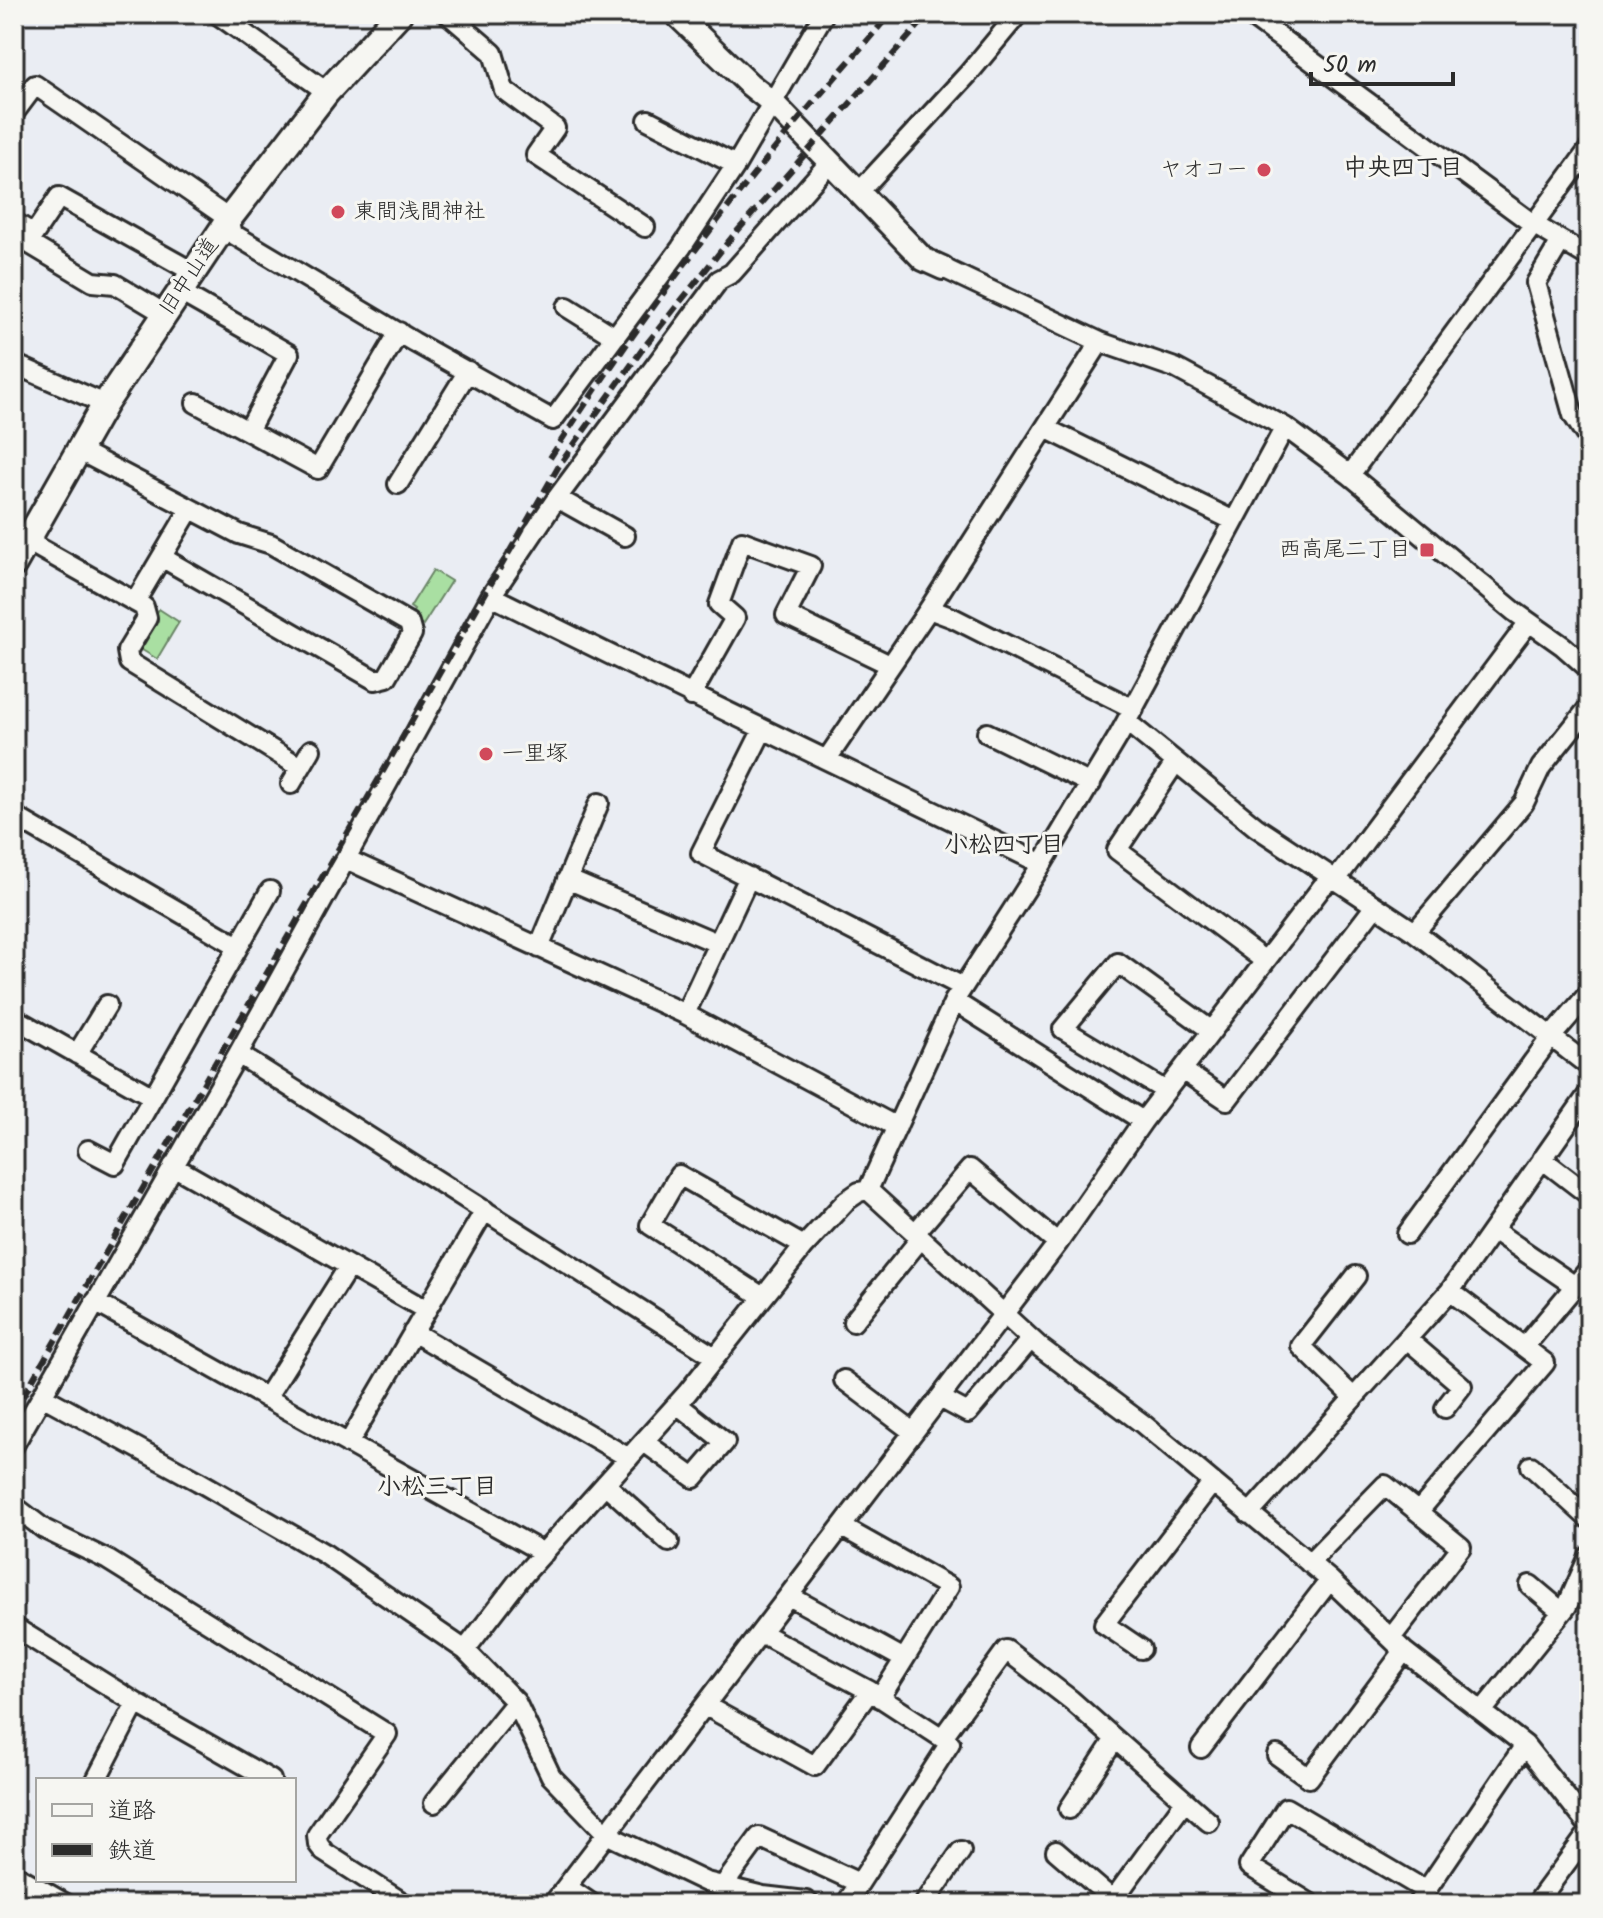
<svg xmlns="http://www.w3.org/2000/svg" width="1603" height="1918" viewBox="0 0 1603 1918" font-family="Kalam,'Klee One',sans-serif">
  <rect width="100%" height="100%" fill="#eaedf3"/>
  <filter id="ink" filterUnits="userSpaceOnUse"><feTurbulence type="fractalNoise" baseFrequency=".0125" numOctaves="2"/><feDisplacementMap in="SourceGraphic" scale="16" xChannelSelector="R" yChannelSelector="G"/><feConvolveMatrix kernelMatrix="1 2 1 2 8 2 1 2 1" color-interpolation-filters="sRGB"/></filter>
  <g filter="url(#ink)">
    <path fill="#a9dfa2" stroke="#6a8566" stroke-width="2" d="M433,570L451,581L423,625L410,617L414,610L410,607Z
      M159,609L179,622L157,659L137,647Z"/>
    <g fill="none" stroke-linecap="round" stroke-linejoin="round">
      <defs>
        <path id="minor" d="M217,14L327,92
          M448,14L493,53L504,90L555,128L536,155L645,227
          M1248,14L1533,224L1589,257
          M14,113L35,85L229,219L233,234L414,342L553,420L681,248L736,165L824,14
          M648,120L736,165
          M859,192L969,73L1018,14
          M14,222L34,234
          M1561,241L1536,283L1573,415L1589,440
          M943,268L1100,342L1175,368L1285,427L1350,475L1515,612L1563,646L1589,669
          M180,292L289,354L248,431
          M567,307L615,337
          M165,314L115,284L93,282L28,243L59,197L193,272
          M14,364L105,404
          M196,403L318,469L399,332
          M1045,428L1234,521
          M78,450L239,534L271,544L409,623L412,634L387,677L375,680L163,558
          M1350,475L1589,149
          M398,484L468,371
          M557,498L625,536
          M27,541L144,607L147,618L127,651L129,662L300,767
          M491,596C674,687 859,775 1042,864
          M135,602L190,509
          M929,609L953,618L1134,709
          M691,696L735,618L719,604L742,541L811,566L786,615L890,665
          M1127,722L1256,827L1415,932L1589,1066
          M762,731L701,853L963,987
          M987,733L1091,784
          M827,759L929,609L1100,342
          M1175,763L1117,850L1265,961
          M291,784L311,750
          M14,816L238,946
          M346,859L685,1014L897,1127
          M567,879L717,943
          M1415,932L1524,803L1541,767L1589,707
          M539,948L599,803
          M954,1001L1143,1121
          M685,1014L749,877
          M14,1018L153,1097
          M77,1054L107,1005
          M238,1054L715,1357
          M1182,1070L1227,1100L1375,906
          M1166,1091L1063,1029L1118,963L1212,1031
          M88,1150L115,1164L270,891
          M1542,1159L1589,1195
          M173,1166L426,1310
          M868,1190L1041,1348L1143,1424L1330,1580L1404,1651L1525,1745L1589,1826
          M868,1190L954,1001L1042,864L1118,737L1285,427
          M1493,1230L1575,1286
          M915,1233L970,1169L1058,1243
          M1407,1234L1551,1037L1589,993
          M763,1297L650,1225L679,1175L804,1246
          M95,1302L544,1553
          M853,1322L921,1238
          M413,1332L629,1458
          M1407,1339L1462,1386L1445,1408
          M1524,1347L1589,1269
          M844,1380L913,1432
          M42,1396L198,1481L325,1554L465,1650L516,1702L551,1776L608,1835L706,1882L763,1896L806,1901L810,1904
          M266,1398L349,1266
          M940,1398L968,1413L1031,1339
          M1354,1398L1301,1346L1356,1276
          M644,1442L694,1478L725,1442L677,1404
          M348,1444L485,1210
          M14,1445L238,1054L491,596L557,498L719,280L732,273L830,162
          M1531,1466L1589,1519
          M605,1484L669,1542
          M14,1506L44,1529L108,1560L387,1734L317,1835L318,1844L324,1852L405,1904
          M1418,1512L1545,1363L1450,1291
          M1249,1514L1450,1291L1589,1093
          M842,1527L949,1587L880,1698
          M1309,1563L1385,1485L1461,1547L1391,1638
          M1530,1585L1562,1612
          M789,1596L904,1659
          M14,1627L136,1703L96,1780
          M761,1633L870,1691L950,1743L846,1904
          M1141,1649L1104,1624L1212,1483
          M465,1650L519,1580L687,1393L804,1246L846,1201L859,1192L868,1190
          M136,1703L271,1780
          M706,1706L815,1766L870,1691
          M1483,1710L1567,1606L1589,1556
          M942,1738L1006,1650L1071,1700L1209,1822
          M1201,1748L1330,1580
          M1277,1755L1309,1778L1404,1651
          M434,1803L516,1702
          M1069,1809L1115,1739
          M1056,1851L1113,1900L1185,1801
          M14,1874L66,1904
          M723,1886L759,1837L859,1883
          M567,1887L592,1904
          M553,1904L1058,1243L1143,1121L1322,887L1341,873L1529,622
          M924,1904L961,1851
          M1311,1904L1249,1866L1286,1808L1425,1890
          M1417,1904L1525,1745
          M1536,1904L1589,1832"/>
        <path id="tertiary" d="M676,14L749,84L774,104L923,259L943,268"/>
        <path id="secondary" d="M14,564L105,404L229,219L327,92L399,14"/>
      </defs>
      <use href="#minor" stroke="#2b2b2b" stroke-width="24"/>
      <use href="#tertiary" stroke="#2b2b2b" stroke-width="28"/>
      <use href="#secondary" stroke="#2b2b2b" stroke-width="30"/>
      <use href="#minor" stroke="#f6f6f2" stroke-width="18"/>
      <use href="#tertiary" stroke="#f6f6f2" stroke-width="22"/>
      <use href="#secondary" stroke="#f6f6f2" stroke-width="24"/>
      <path stroke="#2b2b2b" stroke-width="6" stroke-dasharray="12 6" stroke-linecap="butt" d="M550,458C625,342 707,230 795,124C826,87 859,51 890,14
        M14,1412L560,464L644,347L732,237L929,14"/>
    </g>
  </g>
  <g fill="#d1495b" stroke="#f6f6f2" stroke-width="3">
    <circle cx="1264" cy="170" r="8"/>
    <circle cx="338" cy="212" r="8"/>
    <rect x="1419" y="542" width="16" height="16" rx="4"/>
    <circle cx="486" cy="754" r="8"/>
  </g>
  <g text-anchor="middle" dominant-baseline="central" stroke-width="6" stroke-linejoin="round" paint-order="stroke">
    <g font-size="22" fill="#2b2b2b" stroke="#f6f6f2" text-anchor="end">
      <text x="1248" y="170">ヤオコー</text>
      <text x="354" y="212" text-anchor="start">東間浅間神社</text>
      <text x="1411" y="550">西高尾二丁目</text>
      <text x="502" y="754" text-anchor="start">一里塚</text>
    </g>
    <g font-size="22" fill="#2b2b2b" stroke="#f6f6f2">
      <text transform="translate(190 277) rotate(-56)">旧中山道</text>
    </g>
    <g font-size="24" font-weight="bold" fill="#2b2b2b" stroke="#f6f6f2">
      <text x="1403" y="168">中央四丁目</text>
      <text x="1004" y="845">小松四丁目</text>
      <text x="437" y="1487">小松三丁目</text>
    </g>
  </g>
  <rect width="1603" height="1918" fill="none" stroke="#f6f6f2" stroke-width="48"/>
  <rect x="24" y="24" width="1555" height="1870" fill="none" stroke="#2b2b2b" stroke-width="3" filter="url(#ink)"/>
  <rect x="36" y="1778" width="260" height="104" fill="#f6f6f2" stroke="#a5a5a2" stroke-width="2"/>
  <rect x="52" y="1804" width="40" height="12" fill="#f6f6f2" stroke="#a5a5a2" stroke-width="2"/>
  <text x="108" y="1818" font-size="24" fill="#2b2b2b">道路</text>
  <rect x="52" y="1844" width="40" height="12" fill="#2b2b2b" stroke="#a5a5a2" stroke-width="2"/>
  <text x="108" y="1858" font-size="24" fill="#2b2b2b">鉄道</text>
  <path d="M1311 72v12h142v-12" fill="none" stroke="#2b2b2b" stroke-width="4"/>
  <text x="1323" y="72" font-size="24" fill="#2b2b2b" stroke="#f6f6f2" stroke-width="6" paint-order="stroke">50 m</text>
</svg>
